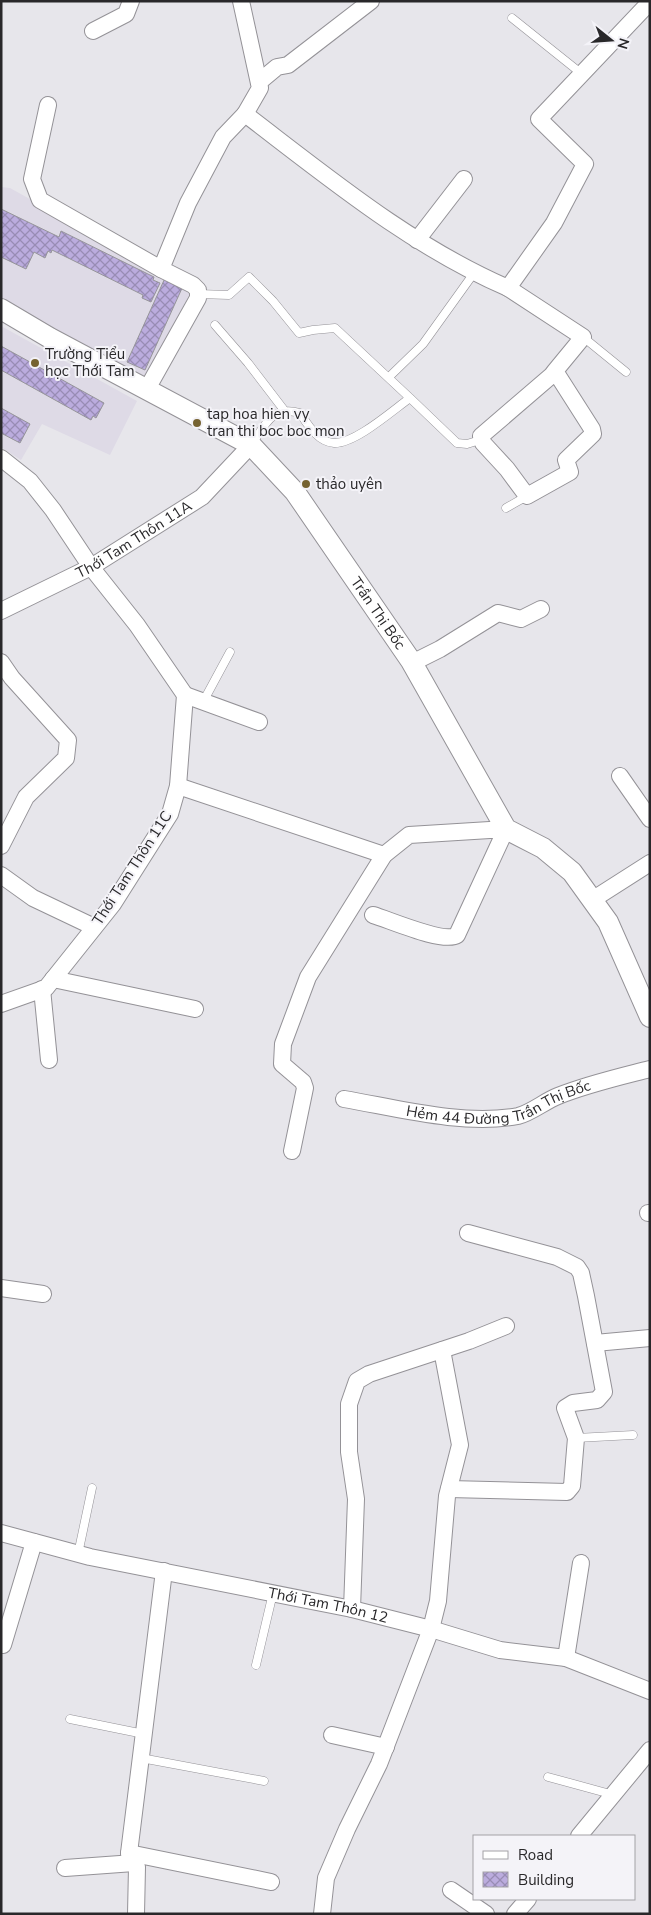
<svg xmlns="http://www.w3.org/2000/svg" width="651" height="1915" viewBox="0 0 651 1915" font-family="'Nunito Sans',sans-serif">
  <defs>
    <pattern id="building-cross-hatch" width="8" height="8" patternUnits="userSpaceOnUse" patternTransform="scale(1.25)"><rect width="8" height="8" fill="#bbacde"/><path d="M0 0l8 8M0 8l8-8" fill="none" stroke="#988cb4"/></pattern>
  </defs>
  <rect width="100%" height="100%" fill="#e7e6eb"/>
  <path fill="#dedae6" d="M1,187L10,188L186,286L190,293L148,373L142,378L1,298Z
    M1,326L137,401L110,455L42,424L21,460L1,447Z"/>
  <path fill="url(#building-cross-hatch)" stroke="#96959a" d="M1,209L59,237L61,231L154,277L153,280L160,283L151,302L142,298L143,295L52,250L51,253L48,251L45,258L34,252L26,269L1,257Z
    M165,278L183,286L145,370L127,362Z
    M1,346L104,403L96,418L93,416L91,420L1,370Z
    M1,408L30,424L20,443L1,433Z"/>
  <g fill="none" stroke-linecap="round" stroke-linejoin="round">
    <defs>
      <path id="service" d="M512,18L582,74
        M198,294L229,295L249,277L273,301L299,333L313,330L335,328L410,398
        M215,325L248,363L284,410
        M583,337L626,372
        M389,377L423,344L474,273
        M252,444C265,425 272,405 300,413C308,425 318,442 334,443C355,444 393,410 410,398L457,443L467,444L480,440
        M506,508L527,496
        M203,702L230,652
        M576,1438L633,1435
        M78,1554L92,1488
        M256,1665L273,1593
        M70,1719L144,1734
        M141,1758L264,1781
        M548,1777L614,1795"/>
      <g id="minor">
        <path d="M241,1L260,88L245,114"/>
        <path d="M93,31L126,14L131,1"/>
        <path d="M259,82L277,67L288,65L371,1"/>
        <path d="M48,105L32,179L40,200L161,269"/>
        <path d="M417,240L464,179"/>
        <path d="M508,288L583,337L555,371L552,375L481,436L483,443L507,469L527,496L570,472L566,460L593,434L592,429L555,371"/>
        <path d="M147,389L198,298V290L193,285L161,269L188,203L223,137L245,114C329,178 411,246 508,288L554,223L585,164L539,119L650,2"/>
        <path d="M1,458L30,481L53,510L91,567L137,625L185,695L178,786L170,814L113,904L46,988L1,1004"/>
        <path id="s1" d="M1,611L91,567L202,497L251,445"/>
        <path d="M1,662L12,678L68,740L66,758L26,797L1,846"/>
        <path d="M412,663L440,649L498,613L521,619L541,609"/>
        <path d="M185,695L259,722"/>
        <path d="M620,776L650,819"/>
        <path d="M178,786L384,855"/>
        <path d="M1,875L33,898L94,927"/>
        <path d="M592,900L650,863"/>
        <path d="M53,979L195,1009"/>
        <path d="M42,989L49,1060"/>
        <path id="s2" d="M344,1099C397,1108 463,1126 518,1116C531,1113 545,1101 558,1096C588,1084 619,1077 650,1069"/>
        <path d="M292,1151L305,1088L303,1082L282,1064L283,1044L308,977L384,855L409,835L506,829L457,935C444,944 390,920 373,915"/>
        <path d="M648,1213H650"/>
        <path d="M1,1288L43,1294"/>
        <path d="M595,1343L650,1338"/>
        <path d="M449,1489L567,1492L572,1486L576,1438L565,1408L573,1403L597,1400L604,1392L586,1296L581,1273L577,1267L557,1257L468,1233"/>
        <path id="s3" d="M1,1533L90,1557L352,1609L431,1629L500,1650L566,1658L650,1691"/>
        <path d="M352,1609L356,1499L349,1452V1404L357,1381L369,1374L469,1341L506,1326"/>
        <path d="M3,1645L34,1542"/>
        <path d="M566,1658L581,1563"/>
        <path d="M332,1735L386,1747"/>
        <path d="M579,1836L650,1750"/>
        <path d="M129,1853L271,1882"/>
        <path d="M65,1868L134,1863"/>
        <path d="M451,1890L486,1914"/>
        <path d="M136,1914L137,1867L129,1853L164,1571"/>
        <path d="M322,1914L326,1878L347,1829L379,1764L431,1629L438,1601L447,1496L460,1445L442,1350"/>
        <path d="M515,1914L528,1899"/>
      </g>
      <g id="tertiary">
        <path id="s4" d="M1,309L50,338L251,445L295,492L411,661L506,829L543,848L572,872L608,922L650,1017"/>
      </g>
    </defs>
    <use href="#service" stroke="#949297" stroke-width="9"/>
    <use href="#minor" stroke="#949297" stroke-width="18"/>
    <use href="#tertiary" stroke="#949297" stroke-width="22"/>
    <use href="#service" stroke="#fff" stroke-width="8"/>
    <use href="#minor" stroke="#fff" stroke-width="16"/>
    <use href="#tertiary" stroke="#fff" stroke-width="20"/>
  </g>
  <g fill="#766331" stroke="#f4f3f8" stroke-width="2">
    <circle cx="35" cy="363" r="5"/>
    <circle cx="197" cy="423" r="5"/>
    <circle cx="306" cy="484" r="5"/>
  </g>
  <g text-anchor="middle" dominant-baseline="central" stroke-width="4" stroke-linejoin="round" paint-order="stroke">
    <g font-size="15" fill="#29282a" stroke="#f4f3f8" text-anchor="start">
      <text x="45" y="354">Trường Tiểu<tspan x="45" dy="17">học Thới Tam</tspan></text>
      <text x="207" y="414">tap hoa hien vy<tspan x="207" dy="17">tran thi boc boc mon</tspan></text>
      <text x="316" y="484">thảo uyên</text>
    </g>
    <g font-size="15" fill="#29282a" stroke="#f4f3f8">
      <text stroke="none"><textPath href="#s1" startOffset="151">Thới Tam Thôn 11A</textPath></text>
      <text stroke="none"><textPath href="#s4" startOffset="496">Trần Thị Bốc</textPath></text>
      <text transform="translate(132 868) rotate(-57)">Thới Tam Thôn 11C</text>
      <text stroke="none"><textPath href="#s2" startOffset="159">Hẻm 44 Đường Trần Thị Bốc</textPath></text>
      <text stroke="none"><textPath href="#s3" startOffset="335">Thới Tam Thôn 12</textPath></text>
    </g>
  </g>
  <rect width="651" height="1915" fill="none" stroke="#29282a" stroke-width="5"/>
  <rect x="473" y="1835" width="162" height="65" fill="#f4f3f8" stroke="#a3a2a6"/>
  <rect x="483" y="1851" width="25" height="8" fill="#ffffff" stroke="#a3a2a6"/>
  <text x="518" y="1860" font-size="15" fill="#29282a">Road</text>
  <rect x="483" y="1872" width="25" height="15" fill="url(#building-cross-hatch)" stroke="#a3a2a6"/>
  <text x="518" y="1885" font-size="15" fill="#29282a">Building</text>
  <g transform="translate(611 40) rotate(107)" stroke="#f4f3f8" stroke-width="4" paint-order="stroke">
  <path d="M0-4L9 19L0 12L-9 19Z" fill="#29282a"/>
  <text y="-8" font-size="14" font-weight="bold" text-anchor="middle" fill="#29282a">N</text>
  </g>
</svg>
